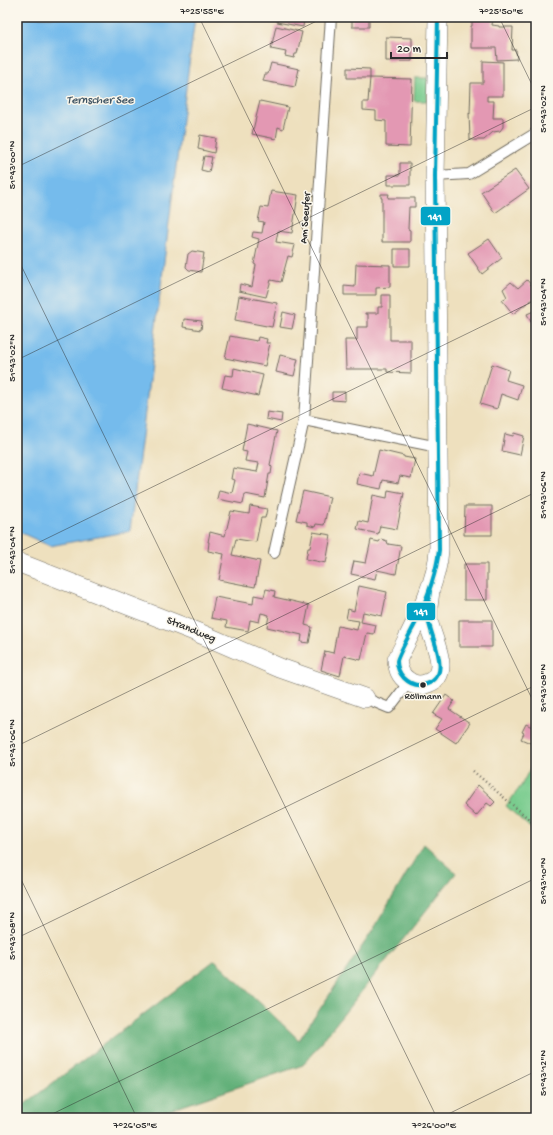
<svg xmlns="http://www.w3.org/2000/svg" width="553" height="1135" viewBox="0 0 553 1135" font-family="'Gochi Hand',sans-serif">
  <rect width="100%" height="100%" fill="#fbf7ec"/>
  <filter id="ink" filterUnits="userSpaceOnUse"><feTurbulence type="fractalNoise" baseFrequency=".025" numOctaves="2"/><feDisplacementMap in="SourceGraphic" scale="8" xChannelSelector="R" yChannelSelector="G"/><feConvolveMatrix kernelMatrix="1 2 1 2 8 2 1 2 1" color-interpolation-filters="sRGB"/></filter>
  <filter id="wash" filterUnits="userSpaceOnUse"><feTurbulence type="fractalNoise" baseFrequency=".012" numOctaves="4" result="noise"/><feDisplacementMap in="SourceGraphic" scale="16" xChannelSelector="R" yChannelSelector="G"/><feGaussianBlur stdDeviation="0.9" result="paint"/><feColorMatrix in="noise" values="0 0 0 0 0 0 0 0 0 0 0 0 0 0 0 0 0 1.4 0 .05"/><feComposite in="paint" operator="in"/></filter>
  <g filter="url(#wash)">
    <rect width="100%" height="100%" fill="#eee0be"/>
    <path fill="#79cc8e" stroke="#527c5c" d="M415,78H428L427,101H414Z
      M536,757V833L506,806L521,786Z"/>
    <path fill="#62b079" stroke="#466e52" d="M424,844L456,873L303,1065L147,1118H17V1110L215,960L299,1040L373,930Z"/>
    <path fill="#74bbec" stroke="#50738c" d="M17,17H195L130,531L50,546L17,531Z"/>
    <g id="blocks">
      <path fill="#e398b3" d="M278,17H297L304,19L303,27L277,22Z
        M352,17H369V27H352Z
        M472,17H493L492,25L499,26V27H513L512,50H516L517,59L497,60L496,48H471V26H472Z
        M276,26L302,32L297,54H295L294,58L285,56L286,52L271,49Z
        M386,37L412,38V61H386Z
        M483,61L503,62V96H487V101H494L493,118H503V127L500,131L493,132L484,140H470L469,113L470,114L471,83H483Z
        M271,63L299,69L295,87L263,81L265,74H268Z
        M347,68L370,69V78L412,79L410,147L386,146V121L376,120V111L363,110V102H368L370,78H347Z
        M260,101L288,107L283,129L278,127L276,139L252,134Z
        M200,135L216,138L214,153L198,149Z
        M204,156L212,157L209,172L201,170Z
        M400,163H410V185H388V175H400Z
        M515,170L529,189L495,213L481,192Z
        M271,191L298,195L292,233L278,231L276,242L295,245L292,257L288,256L281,282L271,280L266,297L239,291L240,284L252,287L256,265L254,264L259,239L252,237L253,232L262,233L264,222L258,221L261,207L268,208Z
        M381,194H389L388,198H415V207H409L408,229L410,230V242H382V198H381Z
        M489,239L502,258L482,274L468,253Z
        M394,249H410V266H394Z
        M192,251L204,253L201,272L189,270L186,267L188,254Z
        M356,264L390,265V287L376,288V295H344V286L355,287Z
        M527,280L536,291V296L513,314L502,300L507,297L503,289L511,282L518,288Z
        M382,295H390V340H411V373L387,372V369H346L345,340H357V327H368V314H365V313H378V307H382Z
        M239,296L277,303L272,327L235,320Z
        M536,310V320L531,322L527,314Z
        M283,312L295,315L292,329L280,327Z
        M184,319L202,321L201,330L183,327Z
        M230,336L257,341L258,337L267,339L266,343H270L265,366L225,358Z
        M280,355L298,359L294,376L276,372Z
        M492,364L509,370L506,380L522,385L518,400L501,394L497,409L480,404Z
        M234,368L263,375L258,396L222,388L225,375L233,376Z
        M332,392H345V401L332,400Z
        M267,412L282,414L281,422L266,419Z
        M247,424L277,431L270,465L272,467L271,474H269L265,498L245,494L243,504L217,499L219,490L232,493L235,480L231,479L233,468L257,472L259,463L245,461L247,452L242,451Z
        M514,433L524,436L520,455L502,451L505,434L513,436Z
        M379,450L404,456V457L415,459L411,478L400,476L398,483L383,480L381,489L357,484L359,473L373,476Z
        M388,490L404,493L397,529L380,526L378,534L357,529L359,521L368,523L373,495L387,498Z
        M303,491L330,497L324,525L316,524L315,527L307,525V522L296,520Z
        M250,506L267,509L265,518H261L256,542L236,539L232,555L260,561L255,587L219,580L224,554L208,551L209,542H208L210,532L225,536L231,511L249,514Z
        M465,506H492V535H464Z
        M313,532L331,535L326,563L306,559L308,548H310Z
        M381,539L387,541L388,544L401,546L396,574L377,570L375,579L351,574L354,561L366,563L371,540L379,542Z
        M464,564H487V600H464Z
        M359,586L387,592L382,616L363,612L361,622L376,625L374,634L367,633L361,660L344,656L340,676L321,670L325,651L333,653L338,626L357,630L359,621L346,619L348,609L354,611Z
        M266,589L275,591L274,597L309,605L305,625L312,627L309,643L301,642L302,635L267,627L269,615L261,613L259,622L250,620L248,631L226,627L227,621L211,618L215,597L253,604L254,595L264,597Z
        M459,620H492V647H459Z
        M446,695L454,701L449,709L470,723L456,743L435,729L442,719L433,714Z
        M526,724L536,729L535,745L521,739L524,733L522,732Z
        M478,785L491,797V798L495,802L491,806L487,803L476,816L464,805Z"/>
    </g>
  </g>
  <g filter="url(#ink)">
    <use href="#blocks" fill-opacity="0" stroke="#6f6a5e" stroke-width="1"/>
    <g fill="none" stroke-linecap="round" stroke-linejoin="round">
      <defs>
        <path id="service" d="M435,176L469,174L536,133
          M304,420L331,17
          M274,553L304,420L438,447
          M365,698L389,708L409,682"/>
        <path id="minor" d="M17,562L199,633L280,668L365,698
          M430,591C429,600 427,609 428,619C430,637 454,673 428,683C421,686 414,686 408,681C400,676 398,669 397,660C413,627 437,586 439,550L435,176L438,17"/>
      </defs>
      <use href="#service" stroke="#6f6a5e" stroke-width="12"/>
      <use href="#minor" stroke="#6f6a5e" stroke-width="20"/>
      <path stroke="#6f6a5e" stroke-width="2.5" stroke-dasharray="1 3" stroke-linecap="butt" d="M473,771L536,825"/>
      <use href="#service" stroke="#fff" stroke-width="10"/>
      <use href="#minor" stroke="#fff" stroke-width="19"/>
      <defs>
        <path id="bus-1" d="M430,591C429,600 427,609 428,618C430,638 456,678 423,685C416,686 409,683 404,678C400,674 397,667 397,661C398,655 412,630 416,622C427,599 436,576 439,550L435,176L438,17"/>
      </defs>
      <use href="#bus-1" stroke="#fbf7ec" stroke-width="7"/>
      <use href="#bus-1" stroke="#02a3c6" stroke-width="4"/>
    </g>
  </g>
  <path fill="none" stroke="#2b2b2b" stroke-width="1" stroke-opacity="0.45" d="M199,17L536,707M499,17L536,93M17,167L325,17M17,257L437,1118M17,360L536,107M17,553L536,300M17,746L536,492M17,871L137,1118M17,938L536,685M44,1118L536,878M440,1118L536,1071"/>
  <circle fill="#2b2b2b" stroke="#fbf7ec" stroke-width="1.5" cx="423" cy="685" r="3.5"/>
  <g text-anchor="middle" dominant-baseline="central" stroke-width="3" stroke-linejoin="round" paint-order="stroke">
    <g font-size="10" fill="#2b2b2b" stroke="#fbf7ec">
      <text x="423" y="697">Röllmann</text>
    </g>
    <g font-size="11" fill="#2b2b2b" stroke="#fbf7ec">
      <text transform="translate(306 218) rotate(-86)">Am Seeufer</text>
      <text transform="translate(191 630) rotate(22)">Strandweg</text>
    </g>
    <g font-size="12" font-style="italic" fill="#415665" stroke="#fbf7ec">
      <text x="100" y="101">Ternscher See</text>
    </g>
  </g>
  <g stroke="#fbf7ec" stroke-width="1.5">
    <rect x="420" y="206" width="31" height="20" rx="4" fill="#02a3c6"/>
    <rect x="406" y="602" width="30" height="19" rx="4" fill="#02a3c6"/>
  </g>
  <g font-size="11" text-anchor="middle" font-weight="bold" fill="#fff">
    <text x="435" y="220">141</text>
    <text x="421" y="615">141</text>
  </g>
  <rect width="553" height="1135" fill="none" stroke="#fbf7ec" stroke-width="44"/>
  <path d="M391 52v6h56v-6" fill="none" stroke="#2b2b2b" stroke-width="2"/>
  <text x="397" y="52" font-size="12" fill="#2b2b2b" stroke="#fbf7ec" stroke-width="3" paint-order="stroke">20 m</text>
  <rect x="22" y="22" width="509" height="1091" fill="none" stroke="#2b2b2b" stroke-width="1.5"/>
  <g font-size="10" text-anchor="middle" fill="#2b2b2b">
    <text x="202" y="14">7°25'55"E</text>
    <text x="501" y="14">7°25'50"E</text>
    <text transform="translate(542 109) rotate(-90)" y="4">51°43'02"N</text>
    <text transform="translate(11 165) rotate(-90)" y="4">51°43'00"N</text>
    <text transform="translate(542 302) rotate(-90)" y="4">51°43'04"N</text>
    <text transform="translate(11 358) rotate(-90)" y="4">51°43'02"N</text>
    <text transform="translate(542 495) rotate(-90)" y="4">51°43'06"N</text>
    <text transform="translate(11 550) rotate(-90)" y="4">51°43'04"N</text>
    <text transform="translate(542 688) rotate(-90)" y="4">51°43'08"N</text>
    <text transform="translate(11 743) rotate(-90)" y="4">51°43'06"N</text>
    <text transform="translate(542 881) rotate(-90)" y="4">51°43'10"N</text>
    <text transform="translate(11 936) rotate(-90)" y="4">51°43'08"N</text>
    <text transform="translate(542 1073) rotate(-90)" y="4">51°43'12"N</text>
    <text x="135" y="1128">7°26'05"E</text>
    <text x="434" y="1128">7°26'00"E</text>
  </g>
</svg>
